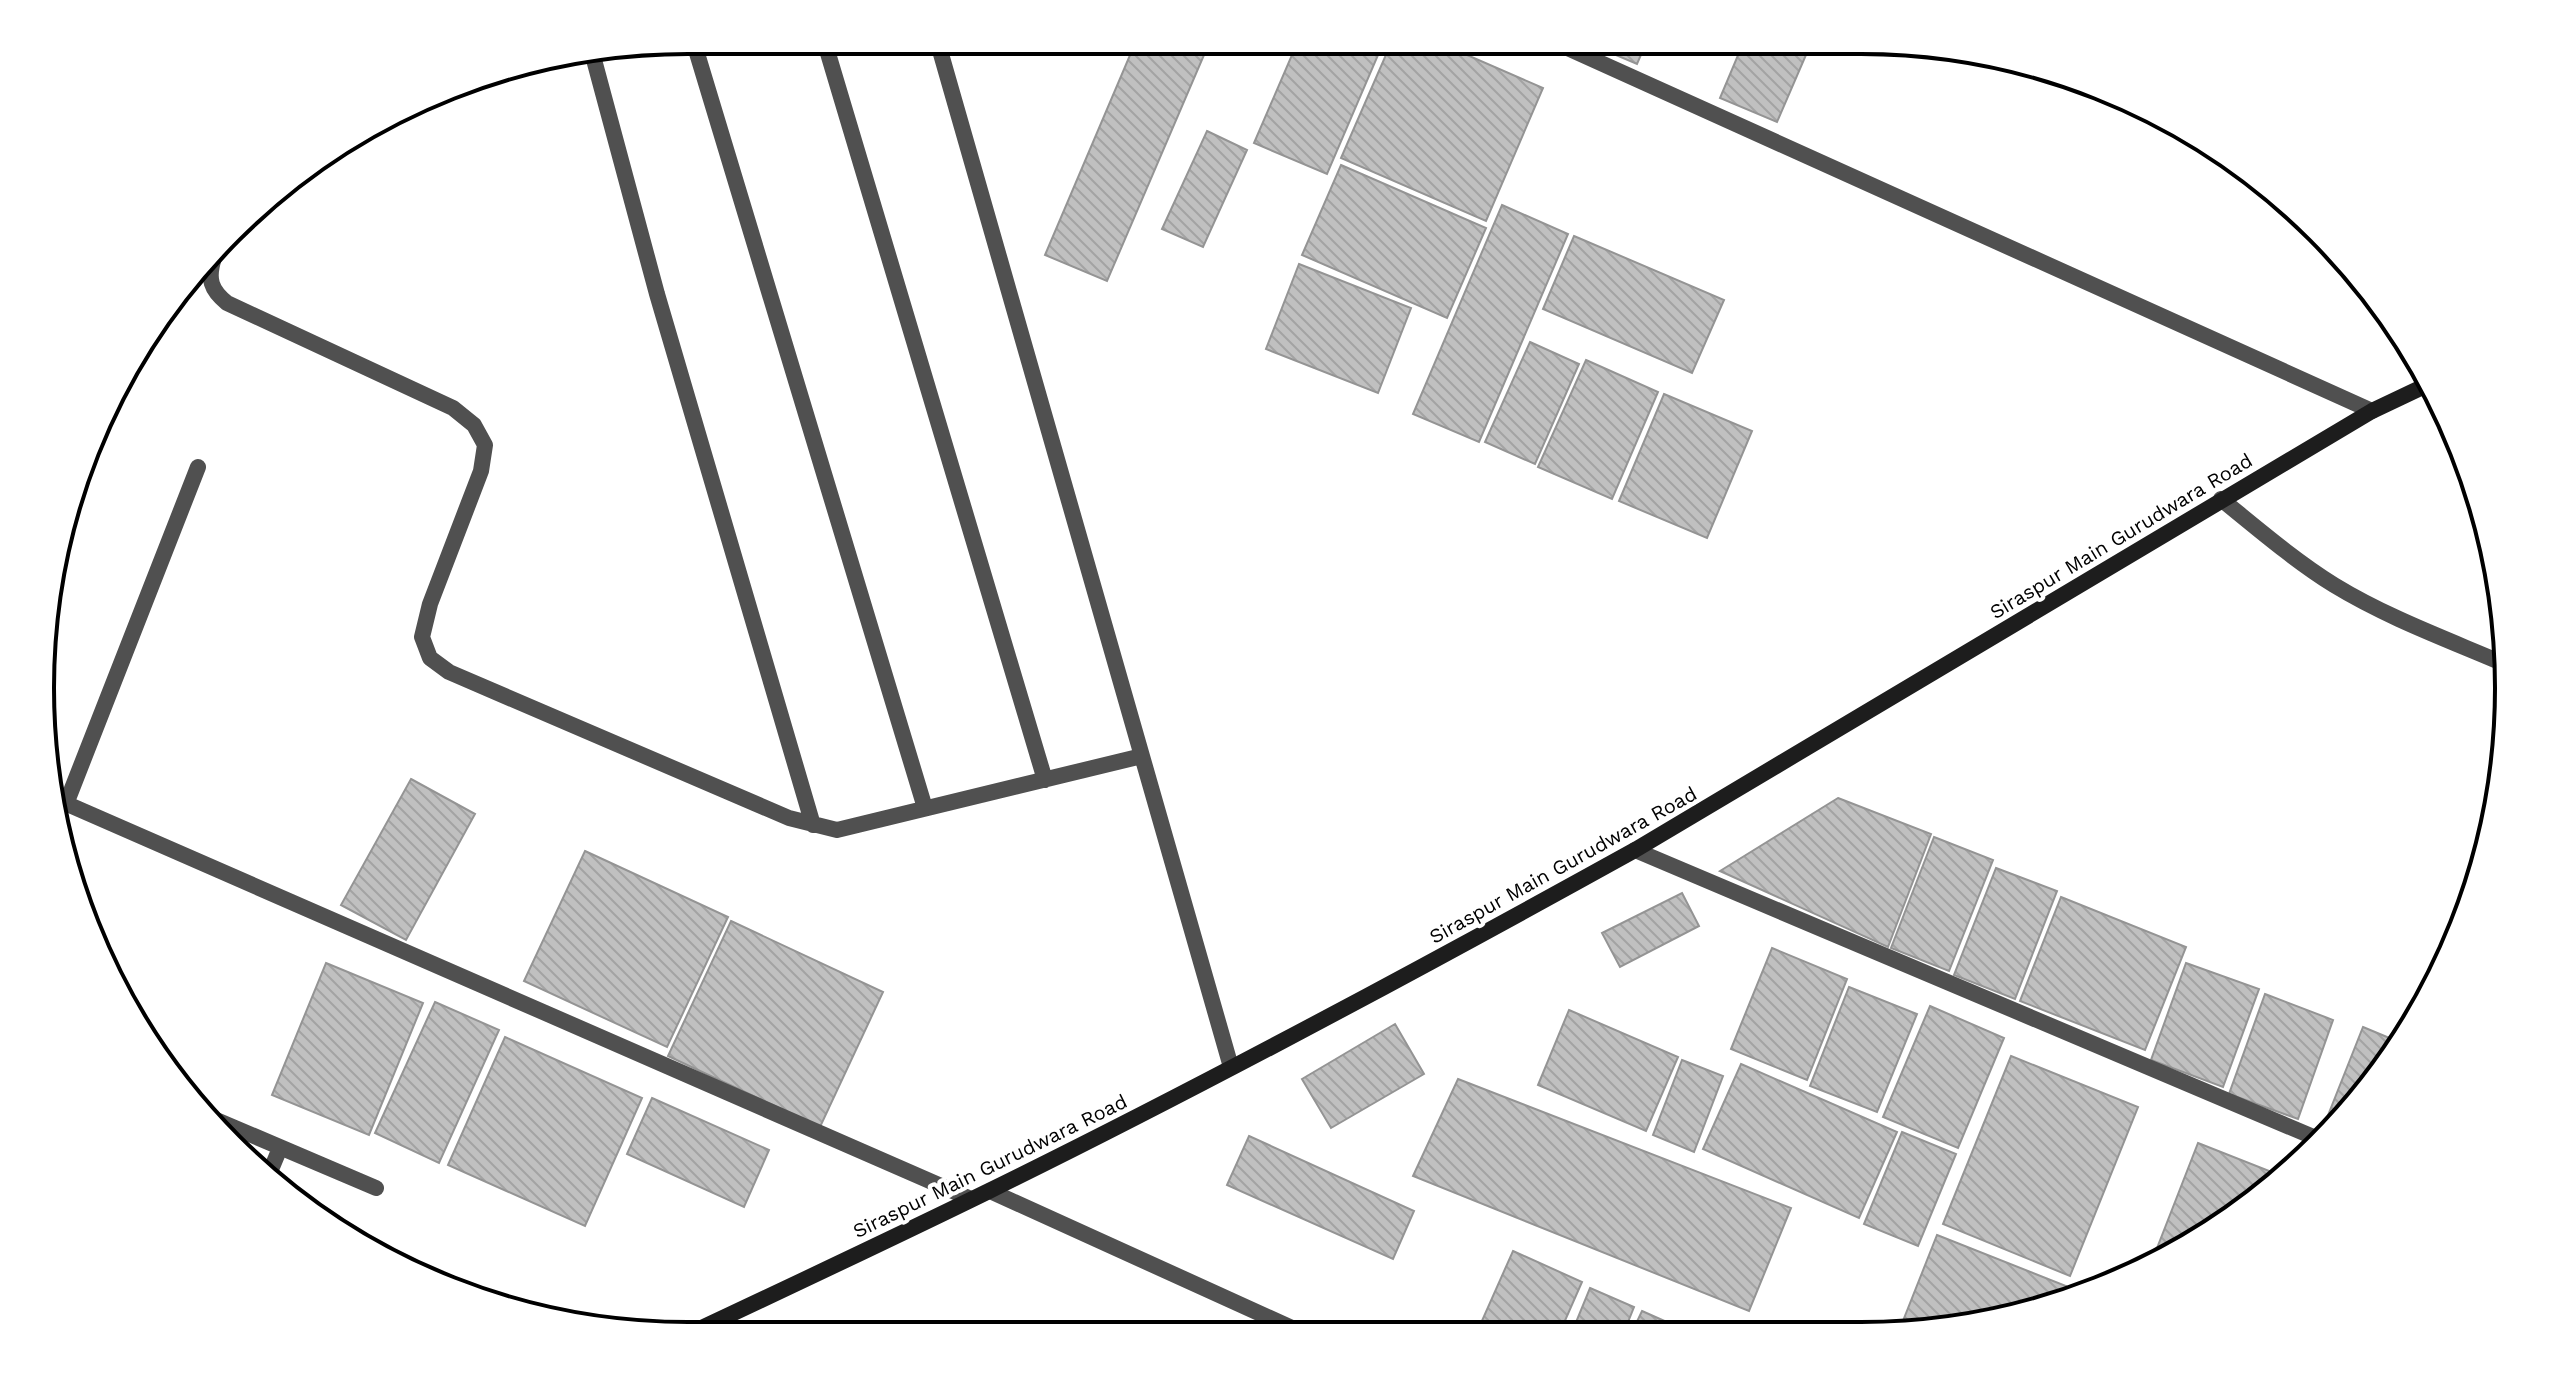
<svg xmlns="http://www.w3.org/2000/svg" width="2549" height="1376" viewBox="0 0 2549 1376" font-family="'Work Sans',sans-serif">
  <defs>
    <pattern id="building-back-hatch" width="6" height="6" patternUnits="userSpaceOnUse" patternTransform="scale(2)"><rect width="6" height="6" fill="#c0c0c0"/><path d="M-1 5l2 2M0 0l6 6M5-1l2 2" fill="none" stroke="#a3a3a3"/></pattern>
  </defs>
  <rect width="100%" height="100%" fill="#fff"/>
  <path fill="url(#building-back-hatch)" stroke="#949494" stroke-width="2" d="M1136,41H1210L1107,281L1045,255Z
    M1298,41H1384L1327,174L1254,143Z
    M1392,41H1435L1543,88L1486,221L1341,158Z
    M1583,41H1647L1637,64Z
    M1744,41H1812L1777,122L1720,98Z
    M1207,131L1247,150L1203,247L1162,229Z
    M1341,165L1486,228L1447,318L1302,255Z
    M1502,205L1568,234L1479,442L1413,414Z
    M1574,236L1724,300L1692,373L1543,309Z
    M1299,264L1411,308L1378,393L1266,349Z
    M1530,342L1579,364L1535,464L1485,442Z
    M1586,360L1658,392L1612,499L1538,467Z
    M1664,394L1752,431L1707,538L1619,501Z
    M411,779L475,814L406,940L341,905Z
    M1838,798L1931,834L1888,947L1720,871Z
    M1934,837L1993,860L1949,971L1891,948Z
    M585,851L728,917L667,1047L524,981Z
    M1996,868L2057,891L2015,999L1954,975Z
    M1682,893L1699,926L1620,967L1602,933Z
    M2061,897L2186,947L2145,1050L2020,1001Z
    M731,921L883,992L820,1127L668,1056Z
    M1772,948L1847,979L1807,1080L1731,1049Z
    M326,963L423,1003L369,1135L272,1095Z
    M2186,963L2259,989L2223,1087L2151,1060Z
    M1849,987L1917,1014L1877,1112L1810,1086Z
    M2265,994L2333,1020L2298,1119L2229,1094Z
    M435,1002L499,1030L439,1163L375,1133Z
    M1930,1006L2004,1038L1958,1148L1883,1117Z
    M1569,1010L1678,1057L1646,1131L1538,1085Z
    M1395,1024L1424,1074L1331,1128L1302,1079Z
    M2363,1027L2399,1042L2327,1136L2321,1133Z
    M505,1037L642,1098L585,1226L448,1165Z
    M2011,1056L2138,1107L2070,1276L1943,1224Z
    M1682,1060L1723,1076L1694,1152L1653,1135Z
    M1741,1064L1897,1132L1859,1218L1703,1149Z
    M1458,1079L1791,1208L1749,1311L1413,1176Z
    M652,1098L769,1150L744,1207L627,1154Z
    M1902,1132L1956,1154L1918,1246L1864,1224Z
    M1249,1136L1414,1211L1393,1259L1227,1185Z
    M2198,1143L2282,1176L2221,1227L2152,1261Z
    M1937,1235L2066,1286L2059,1304L1945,1331H1899Z
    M1513,1251L1582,1282L1560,1332H1477Z
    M1590,1288L1634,1307L1624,1332H1572Z
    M1642,1311L1687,1331H1686L1632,1332Z"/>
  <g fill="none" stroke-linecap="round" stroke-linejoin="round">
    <path stroke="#505050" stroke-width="16" d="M1552,41L2372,411
      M2221,499C2258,529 2294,560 2334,585C2388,618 2449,640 2507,665
      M1635,850L2323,1141
      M990,1191L1303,1333"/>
    <path stroke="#505050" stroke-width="16" d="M693,40L925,808
      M824,40L1045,780
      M937,40L1231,1067
      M593,56L657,294L813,825
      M214,258C207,279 211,290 227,303L453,408L474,425L485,445L481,471L430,604L422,637L430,658L449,672L789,818L837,830L1142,756
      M58,800L971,1199
      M66,804L198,467
      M200,1113L376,1188
      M270,1172L280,1148"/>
    <path stroke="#1d1d1d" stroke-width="16" d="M689,1334C789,1287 889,1240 989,1191C1207,1084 1422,968 1635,850L2372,411L2431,383"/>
  </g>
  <g text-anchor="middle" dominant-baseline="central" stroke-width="8" stroke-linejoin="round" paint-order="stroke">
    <g font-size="20" fill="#000" stroke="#fff">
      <text transform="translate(2121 536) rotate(-31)">Siraspur Main Gurudwara Road</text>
      <text transform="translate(1563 865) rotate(-29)">Siraspur Main Gurudwara Road</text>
      <text transform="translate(990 1166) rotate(-26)">Siraspur Main Gurudwara Road</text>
    </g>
  </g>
  <path d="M0 0H2549V1376H0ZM688 54H1861A634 634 0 0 1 2495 688V688A634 634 0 0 1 1861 1322H688A634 634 0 0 1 54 688V688A634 634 0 0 1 688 54Z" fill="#fff" fill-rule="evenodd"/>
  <path fill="none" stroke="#000" stroke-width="4" d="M688 54H1861A634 634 0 0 1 2495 688V688A634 634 0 0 1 1861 1322H688A634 634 0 0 1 54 688V688A634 634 0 0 1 688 54Z"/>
</svg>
